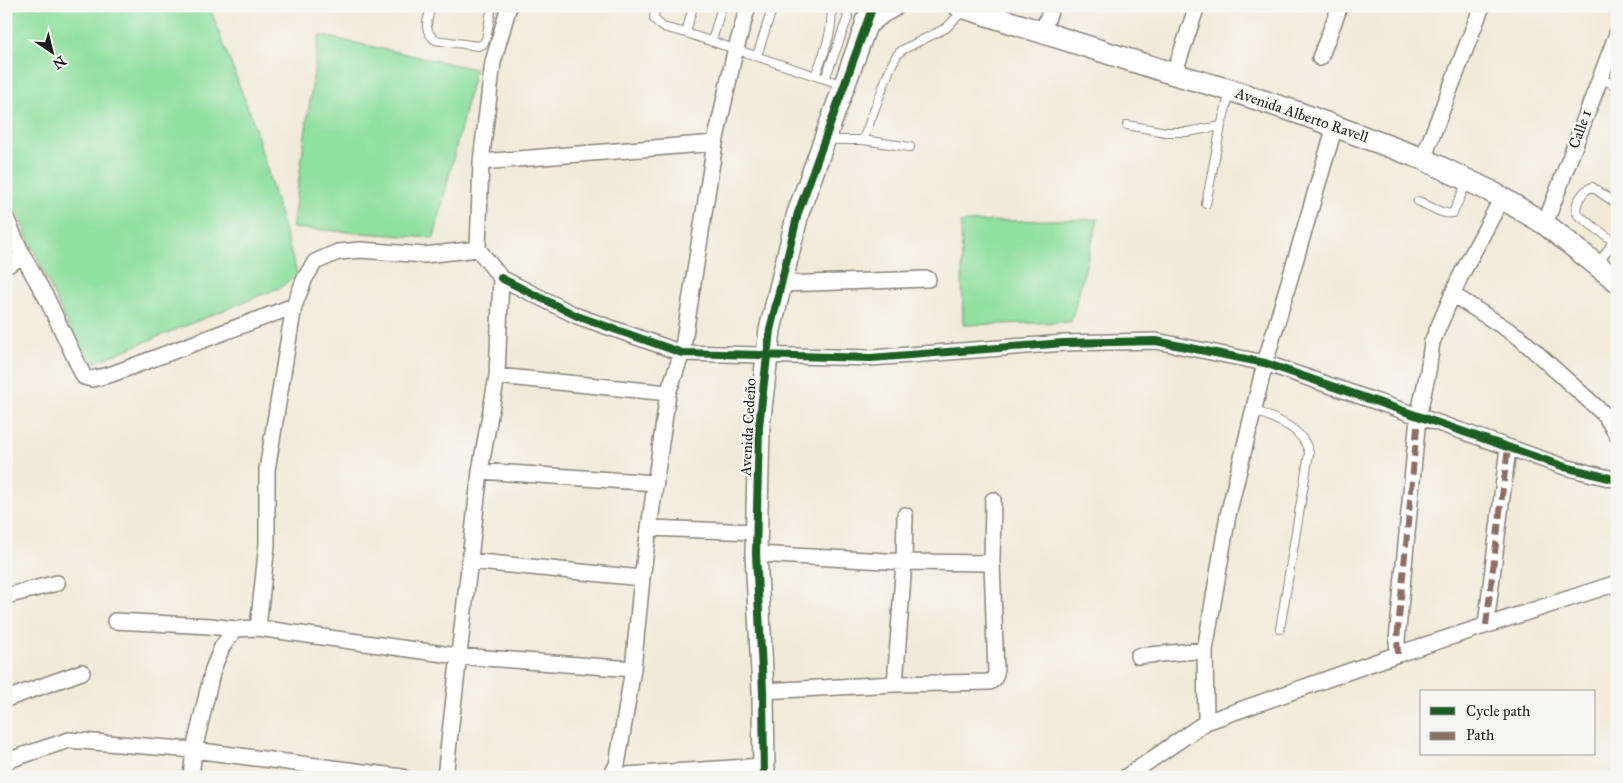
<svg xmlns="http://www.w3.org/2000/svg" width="1623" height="783" viewBox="0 0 1623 783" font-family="'IM FELL Great Primer',serif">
  <rect width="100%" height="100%" fill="#f6f6f2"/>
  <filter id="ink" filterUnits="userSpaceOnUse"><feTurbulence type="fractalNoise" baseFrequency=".02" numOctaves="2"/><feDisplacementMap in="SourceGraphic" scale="10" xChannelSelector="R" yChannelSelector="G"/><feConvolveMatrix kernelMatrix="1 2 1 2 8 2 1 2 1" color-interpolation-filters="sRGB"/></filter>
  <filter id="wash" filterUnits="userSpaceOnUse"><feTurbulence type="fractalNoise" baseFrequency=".0096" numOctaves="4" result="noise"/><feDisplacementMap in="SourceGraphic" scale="20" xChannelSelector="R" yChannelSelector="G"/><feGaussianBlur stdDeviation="1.12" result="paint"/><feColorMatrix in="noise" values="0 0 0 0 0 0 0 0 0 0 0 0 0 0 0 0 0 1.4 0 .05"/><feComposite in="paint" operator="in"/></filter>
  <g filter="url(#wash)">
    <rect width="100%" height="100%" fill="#f2ead9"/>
    <path fill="#90e0a0" stroke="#567e5e" d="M6,6H209L253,121L297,274L281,287L86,366L6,189Z
      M319,35L475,69L434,238L292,228Z
      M1098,219L1071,322L963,325L961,222Z"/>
  </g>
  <g filter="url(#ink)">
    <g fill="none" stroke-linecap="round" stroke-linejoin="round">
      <defs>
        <path id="lane" d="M431,6C428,20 422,29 435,40L478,46L483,44L486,39L492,6
          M655,6L654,19L663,27L686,33L693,6
          M686,33L843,85
          M712,41L722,6
          M757,56L773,6
          M815,76C824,53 834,31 831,6
          M1599,78L1617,86
          M825,79L848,17L845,6
          M1127,125L1166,132H1187L1221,126L1230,92
          M827,140H863
          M910,147L863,140L891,66L897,55L902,50L946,28L964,10
          M1418,201C1428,205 1443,216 1453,213L1467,182
          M1206,204L1221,126
          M1617,204L1592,187C1583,190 1572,206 1578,215L1617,244
          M1598,265L1613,241
          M1254,410C1276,420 1303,427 1309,453L1280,629"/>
        <path id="street" d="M1042,33L1052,6
          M1320,58L1340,6
          M1174,74L1197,6
          M1423,159L1482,6
          M481,162L715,143
          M6,218L23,256L47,299L84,377L92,379L112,374L294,306
          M1545,224L1617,34
          M6,266L23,256
          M501,278L577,316L682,353L871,358L1064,343L1156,341L1265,363L1565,467L1617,480
          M781,284L928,279
          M1452,294L1519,337L1605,415L1617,435
          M497,376L668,393
          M480,471L656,483
          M649,528L756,532
          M756,554L904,562L992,563
          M469,561L642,578
          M6,596L57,583
          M115,621L210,626L235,629
          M1486,625L1508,448
          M258,628L458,656L633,669
          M1398,654L1397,640L1418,417L1428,372L1432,342L1460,277L1502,198
          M1138,656L1205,650
          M895,684L904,562L905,515
          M763,691L895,684L990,682L994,679L996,673L992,563L993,500
          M6,699L82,672
          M1206,722L1205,650L1228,515L1265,363L1335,126
          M6,761L69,740L194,750L402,777
          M611,776L763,766
          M191,777L194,750L213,669L222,647L235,629L258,628L267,544V470L294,306L305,278L315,262L338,252L361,250L424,255L478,249
          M445,777L480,471L497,376L501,278L478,249L481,162L493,62L509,6
          M610,777L617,765L633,669L642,578L668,393L682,353L715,143L734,56L748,6
          M1126,777L1206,722L1398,654L1617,583"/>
        <path id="secondary" d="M959,6L1174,74L1230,90L1299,113L1423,159L1490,191L1545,224L1617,281
          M866,21L867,24L881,13L893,6
          M764,777L763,691L756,554L759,426L770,330L798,213L873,6"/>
      </defs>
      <use href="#lane" stroke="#87837a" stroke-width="10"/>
      <use href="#street" stroke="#87837a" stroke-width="18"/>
      <use href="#secondary" stroke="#87837a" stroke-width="24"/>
      <use href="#lane" stroke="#fff" stroke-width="8"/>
      <use href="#street" stroke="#fff" stroke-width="15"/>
      <use href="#secondary" stroke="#fff" stroke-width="21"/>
      <path stroke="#8d6e63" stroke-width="6" stroke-dasharray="12 6" stroke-linecap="butt" d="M1486,625L1508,448
        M1398,654L1397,640L1418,417"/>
      <defs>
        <path id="cycleway" d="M501,278L577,316L682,353L871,358L1064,343L1156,341L1265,363L1565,467L1617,480
          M764,777L763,691L756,554L759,426L770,330L798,213L873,6"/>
      </defs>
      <use href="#cycleway" stroke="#f6f6f2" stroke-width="11"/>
      <use href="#cycleway" stroke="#1b5e20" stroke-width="8"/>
    </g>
  </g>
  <g text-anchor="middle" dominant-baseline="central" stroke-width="5" stroke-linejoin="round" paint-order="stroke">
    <g font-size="15" fill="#1c1c1c" stroke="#f6f6f2">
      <text transform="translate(1302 115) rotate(19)">Avenida Alberto Ravell</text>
      <text transform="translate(1580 129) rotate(-70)">Calle 1</text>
      <text transform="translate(748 427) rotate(-87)">Avenida Cedeño</text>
    </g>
  </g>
  <rect width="1623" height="783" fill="none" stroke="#f6f6f2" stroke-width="25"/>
  <rect x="1420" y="690" width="175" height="65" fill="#f6f6f2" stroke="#9f9f9c"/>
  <rect x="1430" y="707" width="25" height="8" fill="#1b5e20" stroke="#9f9f9c"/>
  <text x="1466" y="716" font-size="15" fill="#1c1c1c">Cycle path</text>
  <rect x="1430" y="732" width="25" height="8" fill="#8d6e63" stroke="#9f9f9c"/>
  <text x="1466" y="740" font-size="15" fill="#1c1c1c">Path</text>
  <g transform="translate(52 52) rotate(145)" stroke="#f6f6f2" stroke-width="4" paint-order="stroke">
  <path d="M0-4L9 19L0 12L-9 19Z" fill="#1c1c1c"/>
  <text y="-8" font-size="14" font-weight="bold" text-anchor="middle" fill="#1c1c1c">N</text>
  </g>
</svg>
